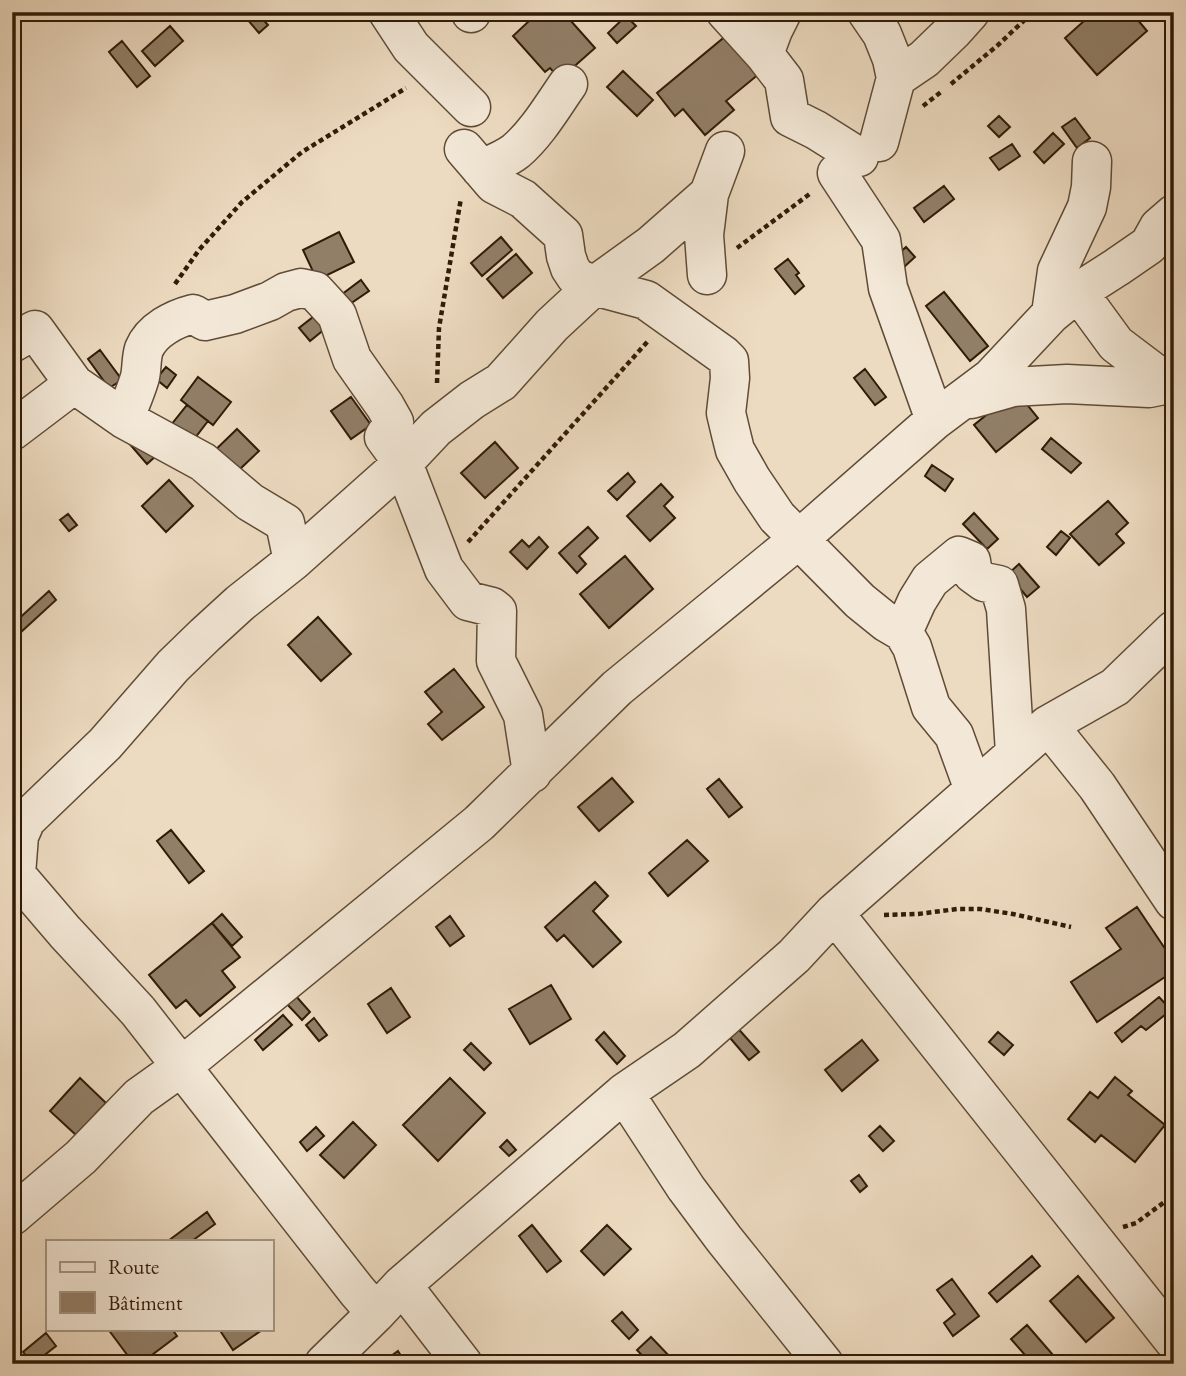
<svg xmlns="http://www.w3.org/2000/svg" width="1186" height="1376" viewBox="0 0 1186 1376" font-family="'EB Garamond',serif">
  <rect width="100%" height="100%" fill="#eddbc1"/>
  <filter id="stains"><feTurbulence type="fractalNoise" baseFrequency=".00286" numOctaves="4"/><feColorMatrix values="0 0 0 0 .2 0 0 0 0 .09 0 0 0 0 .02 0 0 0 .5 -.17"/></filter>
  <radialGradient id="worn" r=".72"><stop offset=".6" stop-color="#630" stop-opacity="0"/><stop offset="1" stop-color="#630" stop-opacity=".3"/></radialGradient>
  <path fill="#927f68" stroke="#301b07" stroke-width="2" d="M241,12H256L268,25L259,33Z
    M527,12H563L595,48L560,79L550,68L545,72L513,36L528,22L523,16Z
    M1094,12H1121L1126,18L1132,13L1147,31L1097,75L1065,38Z
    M626,16L636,26L617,43L608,33Z
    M170,26L183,41L155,66L142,51Z
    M733,30L765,69L726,101L734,110L705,135L683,109L675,116L657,93Z
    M122,41L150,76L137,87L109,52Z
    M623,71L653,100L637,116L607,87Z
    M999,116L1010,127L999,137L988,126Z
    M1075,118L1090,138L1077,148L1062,127Z
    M1053,133L1064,144L1044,163L1034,152Z
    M1012,144L1020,156L999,170L990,158Z
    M944,186L954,199L924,222L914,208Z
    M339,232L354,262L317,280L303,250Z
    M501,237L512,250L482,276L471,263Z
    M906,247L915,257L904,267L895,257Z
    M516,254L532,273L503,298L487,279Z
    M788,259L799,273L796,275L804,286L795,294L775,269Z
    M361,280L369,291L344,308L337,298Z
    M944,292L988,346L970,361L926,306Z
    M322,310L332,323L310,341L299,328Z
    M100,350L122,380L109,388L88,359Z
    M166,367L176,375L167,388L156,379Z
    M865,369L886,397L875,405L854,378Z
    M198,377L231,402L213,425L181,400Z
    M1016,391L1038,418L996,452L974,425Z
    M351,397L371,425L351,439L331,411Z
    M187,405L208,421L188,447L167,430Z
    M237,429L259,451L240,469L208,457Z
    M1051,438L1081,463L1071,473L1042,449Z
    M128,442L158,454L147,464Z
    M495,442L518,468L485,498L461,473Z
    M932,465L953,479L945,491L925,476Z
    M628,473L635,482L617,500L608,491Z
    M169,480L193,506L166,532L142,506Z
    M661,484L673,497L664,506L675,518L650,541L627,516Z
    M1108,501L1128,523L1116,534L1124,543L1099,565L1070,534Z
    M974,513L998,539L987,549L963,524Z
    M68,514L77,525L69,531L60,520Z
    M588,527L598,538L579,556L586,564L577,573L559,553Z
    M1061,531L1070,538L1056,555L1047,547Z
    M539,537L548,547L527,569L510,552L522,540L529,547Z
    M625,556L653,589L609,628L580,594Z
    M1019,564L1039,587L1027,597L1008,574Z
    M49,591L56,600L21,632L13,624Z
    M318,617L351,654L321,681L288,645Z
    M454,669L484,707L442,740L428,724L442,712L425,692Z
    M612,778L633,802L599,831L578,807Z
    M719,779L742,807L729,817L707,789Z
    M171,830L204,871L189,883L157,841Z
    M687,840L708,861L668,896L649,873Z
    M595,882L608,896L593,911L621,942L593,967L564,935L557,941L545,927Z
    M1137,907L1174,962V971L1097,1022L1071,982L1121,949L1106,928Z
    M222,914L242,937L232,946L212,923Z
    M450,916L464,936L450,946L436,927Z
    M212,923L240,957L222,971L235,987L200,1016L186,1000L176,1008L149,975Z
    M551,985L571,1019L530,1044L509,1009Z
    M391,988L410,1017L387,1033L368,1004Z
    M295,995L310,1012L302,1020L286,1003Z
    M1159,997L1171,1010L1146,1030L1141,1026L1122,1042L1115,1033Z
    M283,1015L292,1025L263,1050L255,1040Z
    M314,1018L327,1035L319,1041L306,1025Z
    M734,1024L759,1052L749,1060L725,1032Z
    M604,1032L625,1056L617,1064L596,1040Z
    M998,1032L1013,1045L1004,1055L989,1042Z
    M862,1040L878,1060L842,1091L825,1070Z
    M471,1043L491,1063L484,1070L464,1050Z
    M1115,1077L1132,1091L1128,1095L1165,1125L1135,1162L1101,1135L1095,1142L1068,1119L1090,1092L1098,1098Z
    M80,1078L106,1103L76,1135L50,1111Z
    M450,1078L485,1113L438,1161L403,1125Z
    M353,1122L376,1145L344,1178L320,1155Z
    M880,1126L894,1141L883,1151L869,1136Z
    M316,1127L324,1136L307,1151L300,1142Z
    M507,1140L516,1150L509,1156L500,1147Z
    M859,1175L867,1186L860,1192L851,1181Z
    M207,1212L215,1224L192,1241H168Z
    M532,1225L561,1261L547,1272L519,1236Z
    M607,1225L631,1249L604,1275L581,1251Z
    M1032,1256L1040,1266L997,1302L989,1293Z
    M1078,1276L1114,1318L1086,1342L1050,1301Z
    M952,1279L979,1316L953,1336L944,1323L955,1314L937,1290Z
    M622,1312L638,1330L629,1339L612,1321Z
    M1027,1325L1053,1355L1044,1364H1033L1011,1339Z
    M108,1329H172L177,1336L140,1364H134Z
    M219,1329H261L262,1330L233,1350Z
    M46,1333L56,1346L33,1364L23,1352Z
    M651,1337L673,1360L669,1364H650L637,1350Z
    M398,1351L406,1364H380Z"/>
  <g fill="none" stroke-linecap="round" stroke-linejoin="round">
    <defs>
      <path id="minor" d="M388,12L411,47L471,107
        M471,12V13
        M726,12L764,54L784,80L790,117L816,130L859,157
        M867,12L882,34L892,59L896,78L879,142
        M764,54L773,30L782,12
        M896,78L924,59L953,31L970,12
        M464,149L494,184L523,199L563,235L566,256L570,268L576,277L594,286L646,300L723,355L729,361L730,378L726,413L731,434L735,450L752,480L777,517L860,601L886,622L903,632L912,647L931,707L954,735L974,790
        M481,169C493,164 506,159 516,151C537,133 552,107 568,84
        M837,173L881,240L888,288L935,420
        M707,275L704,235L709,194L725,151
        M1078,292L1116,344L1174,388
        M1051,314L1057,271L1087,207L1091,187L1092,161
        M12,343L35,330L74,384L124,419L203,462L250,502L285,523L293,561
        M971,399L1013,387L1067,384L1149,388L1169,384
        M124,419C130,405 136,391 140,377C142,368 141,358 144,349C152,330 174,319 193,314L205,321L235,314L270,301L286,292L301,288L315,291L337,315L352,359L385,406L394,422L384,437L403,463L444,569L468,601L492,607L497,611L496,661L523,715L532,773
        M12,431L74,384
        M903,632L917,601L930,580L959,556L971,561L973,574L984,582L999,585L1006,609L1015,753
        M1048,725L1097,786L1174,901
        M12,870L65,932L138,1011L357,1291L376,1313
        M16,874L19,836L26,820L105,744L173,666L205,635L240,603L293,561L403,463L436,428L472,400L501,382L552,325L594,286L651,245L709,194
        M834,913L1174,1341
        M624,1093L687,1050L794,956L834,913L1048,725L1115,687L1174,630
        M12,1216L81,1157L139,1097L181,1067L479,823L617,688L799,539L935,420L991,378L1051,314L1078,292L1117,267L1149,245L1159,227L1174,214
        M402,1285L463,1364
        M324,1364L376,1313L402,1285L624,1093L686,1188L724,1239L824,1364"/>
    </defs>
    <use href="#minor" stroke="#5f4b36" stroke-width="41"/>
    <path stroke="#301b07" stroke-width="4.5" stroke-dasharray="5 3.5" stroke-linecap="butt" d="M951,84L998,45L1033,12
      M923,106L941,92
      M737,248L811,193
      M175,284L199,250L242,202L302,152L406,88
      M437,383L439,328L461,198
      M468,542L649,340
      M884,915L918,914L957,909H980L1013,914L1071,927
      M1123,1227L1136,1223L1174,1195"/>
    <use href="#minor" stroke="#f3e8d7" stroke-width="38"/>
  </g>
  <rect width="1186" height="1376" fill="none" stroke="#eddbc1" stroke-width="42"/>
  <rect x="14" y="14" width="1158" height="1348" fill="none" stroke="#301b07" stroke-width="3.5"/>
  <rect x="21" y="21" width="1144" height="1334" fill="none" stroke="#301b07" stroke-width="2"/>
  <rect x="46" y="1240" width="228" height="91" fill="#f3e8d7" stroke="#a59684" stroke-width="2"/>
  <rect x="60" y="1262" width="35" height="10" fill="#f3e8d7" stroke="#a59684" stroke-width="2"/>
  <text x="108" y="1274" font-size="21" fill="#301b07">Route</text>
  <rect x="60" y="1292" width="35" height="21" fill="#927f68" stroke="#a59684" stroke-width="2"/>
  <text x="108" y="1310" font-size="21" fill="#301b07">Bâtiment</text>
  <rect width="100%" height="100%" filter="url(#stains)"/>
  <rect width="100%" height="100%" fill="url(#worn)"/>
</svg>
